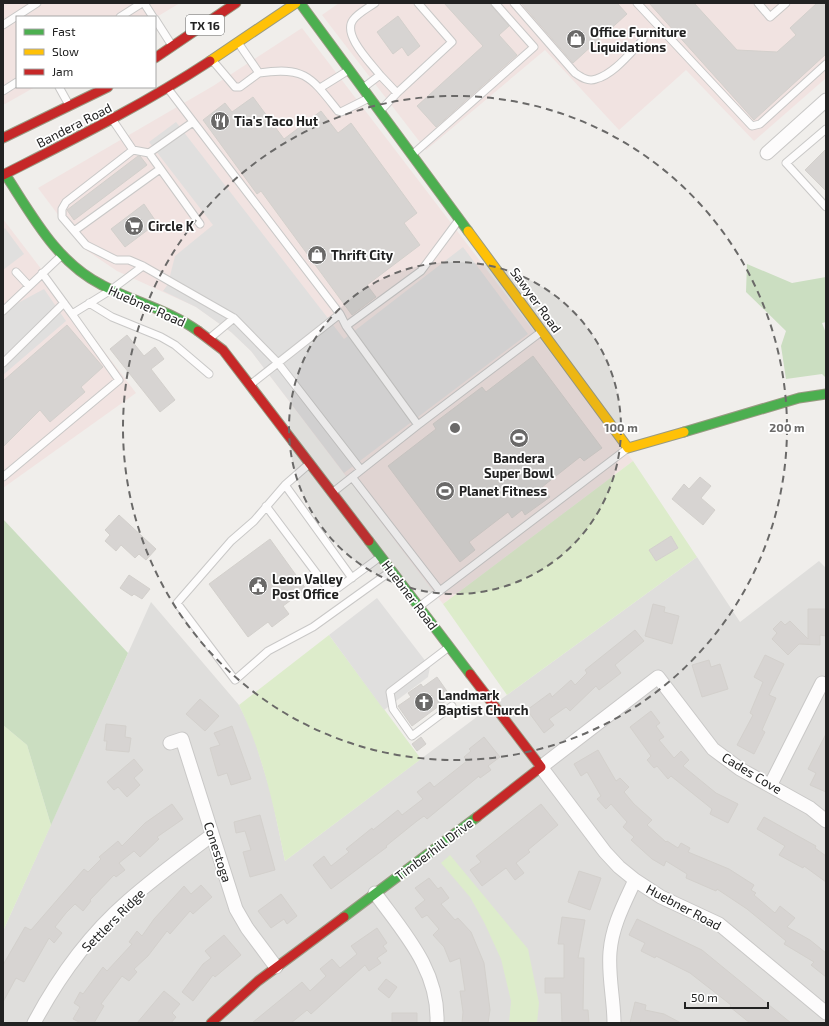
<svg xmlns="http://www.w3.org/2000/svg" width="829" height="1026" viewBox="0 0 829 1026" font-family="'Exo 2',sans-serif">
  <rect width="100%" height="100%" fill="#f0eeeb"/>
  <path fill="#dfdedc" d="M697,557L740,622L819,561L826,568V1023H3V931L151,602L239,705L252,731L271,793L285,861L478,716Z"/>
  <path fill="#f1e3e1" d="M3,3H180L155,18L17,17V87H35L5,104H3Z
    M339,3H826V78L754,141L686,70L619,130L545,50L426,150L322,15Z
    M302,28L633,461L443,604L251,351L231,332L196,307L117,271L83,248L38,188L213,86Z
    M3,219L136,393L3,488Z"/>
  <path fill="#ddeccb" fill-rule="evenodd" d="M633,461L697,557L507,695L443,604ZM671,536L678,548L656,561L649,550Z
    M329,635L421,759L285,861C274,807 263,754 239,705Z
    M3,725L27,745L51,825L3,931Z
    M450,855L528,949L539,1003L537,1023H509L511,1001L501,959L484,922L470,897L441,863Z"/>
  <path fill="#cbdec1" d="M747,264L792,283L826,277V322L822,323L826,333V378L822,374L786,379L781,346L786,331L746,292Z
    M3,519L128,653L51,825L27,745L3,725Z"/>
  <path fill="#e0dfde" d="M176,122L344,339L463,247L528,334L344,473L251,351L231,332L196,307L163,291L168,284L175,256L213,225L149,142Z
    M5,228L24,254L3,270V230Z
    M44,289L66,321L3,375V311Z
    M377,598L430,667L428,677L384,710L329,635Z"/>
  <path fill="#d7d4d2" stroke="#d3d0cc" d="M444,3H489L509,26L499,35L517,55L436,127L417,106L483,46Z
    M521,3H617L627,14L573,63Z
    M649,3H694L737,50L777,52L796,35L790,28L817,3H826V54L754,120Z
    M398,16L420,46L408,56L402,47L393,54L377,32Z
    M253,97L284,139L321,111L338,133L351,123L417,213L404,223L420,245L367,285L376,297L352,315L261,191L257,194L203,120L225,103L232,112Z
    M826,149V191L805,170Z
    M138,156H140L147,165L74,220L67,210Z
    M144,204L157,223L125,247L111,229Z
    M67,325L103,367L81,387L85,392L50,422L40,410L3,447V381Z
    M127,335L144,356L155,347L164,359L151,369L175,400L160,412L110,349Z
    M533,356L602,448L584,461L580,457L542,487L550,497L525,515L522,510L512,518L508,512L469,542L475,550L460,562L388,466L436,429L433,424L482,387L486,392Z
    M700,477L711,486L701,498L715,510L703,525L672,499L684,484L689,489Z
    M119,515L156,549L146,560L139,554L135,558L121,545L116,551L105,541L110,535L105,530Z
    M671,536L678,548L656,561L649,550Z
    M270,539L306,589L283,606L289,614L272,627L268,622L248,637L209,584Z
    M129,575L150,589L142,599L134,594L132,596L120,588Z
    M653,604L665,607L664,612L679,616L672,644L645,636Z
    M808,609H826V636L820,635V645L799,644L788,655L772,639L777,633L773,629L781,621L785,625L790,621L808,639Z
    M635,630L644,641L615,665L621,673L599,690L596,686L570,711L566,707L549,719L554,725L544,733L527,710L550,693L552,697L571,680L575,685L587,673L585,670Z
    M765,655L784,664L769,695L776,698L762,730L765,732L754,754L737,745L753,715L750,713L763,682L754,677Z
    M709,660L711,667L720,664L728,689L702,697L692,665Z
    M437,677L451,697L412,726L398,706L411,697L408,693L421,684L423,687Z
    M200,699L219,716L205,731L186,714Z
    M651,711L660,723L656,726L664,737L659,740L674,758L681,751L689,760L683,766L716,793L738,804L728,823L710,814L712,809L671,776L668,779L657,766L654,768L647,760L651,756L630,727Z
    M106,724L126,726L125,737L131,738L129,752L106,750L107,741H104Z
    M232,726L251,779L231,785L227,773L218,776L210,748L220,745L214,733Z
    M826,734V792L810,785L816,773L808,769Z
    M421,737L426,744L417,751L412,744Z
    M484,737L500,757L488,766L491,770L480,778L479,776L427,819L424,816L417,821L386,846L387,847L331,889L313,865L324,856L331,866L349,852L346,849L372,828L373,830L398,810L402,815L423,799L417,792L430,782L434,787L467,761L464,757L471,751L469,749Z
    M598,750L616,781L620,778L629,787L624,792L634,804L652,820L647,825L666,842L667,841L678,848L681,843L690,848L688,852L729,869L754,885L751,890L756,893L754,895L775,913L780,906L795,918L787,927L810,940L826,953V977L811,965L814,962L784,944L786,941L747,909L717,889L716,891L686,878L687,874L666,861L664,866L652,859L631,840L634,837L623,827L627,822L611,804L606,809L597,799L601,796L587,772L581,776L574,764Z
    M134,759L143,770L134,778L140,785L127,797L118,787L114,790L107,782Z
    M172,804L183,819L157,837L159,839L140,857L134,851L119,863L125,870L116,877L114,875L90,900L91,901L83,911L75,904L66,913L55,927L62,933L54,943L49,938L24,982L16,978L3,1002V965L25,927L31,930L84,869L88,872L101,859L99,857L118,841L122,846L145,823Z
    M541,804L558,825L528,850L530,852L516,863L524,873L515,880L506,868L482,886L470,870L481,862L476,856Z
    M260,815L275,870L250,877L243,852L251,850L245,831L236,833L234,822Z
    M764,817L816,846L815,848L826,856V882L804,866L803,868L779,855L785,846L757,829Z
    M579,871L601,878L590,910L568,902Z
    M429,878L438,889L441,887L449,898L441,904L455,920L458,918L471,932L484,963L490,1010L488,1023H462L463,1012L460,991H465L460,958L450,962L444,947L433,935L439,929L427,915L422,918L415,908L425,900L415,888Z
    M201,885L212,897L193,914L190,911L170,934L167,931L148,956L134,969L137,972L129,981L122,976L101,1004L104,1006L94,1023H81L73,1019L80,1007L74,1003L80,992L83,994L103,967L107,971L132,944L129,942L137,931L142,936L154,919L184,886L191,894Z
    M281,894L297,916L287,924L284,919L271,928L258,911Z
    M562,917L585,920L578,958H584L583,1010H588L589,1023H562L561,993H545V978H564V944H558Z
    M637,919L702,950L791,1023H750L730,1007L731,1005L690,973L656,956L655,958L641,951L645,943L629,935Z
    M377,928L387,943L383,946L387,951L377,958L381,963L369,971L365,965L311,1014L307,1010L291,1023H252L302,982L310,991L326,976L320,969L332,959L340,968L357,954L351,946Z
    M224,935L241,955L215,977L213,975L193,1001L182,992L203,964L211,958L205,951Z
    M386,979L397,987L389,998L378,989Z
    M164,991L180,1004L172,1013L176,1017L171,1023H137Z
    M635,1002L646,1005L645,1010L664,1014L681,1023H630Z
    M392,1013H417V1023H392Z"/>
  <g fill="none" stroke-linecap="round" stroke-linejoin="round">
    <defs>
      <path id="lane" d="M144,3L153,17
        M375,3C368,8 358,13 353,20C342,35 371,63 380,75
        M514,3L575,73C581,77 588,82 596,79C614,74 630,53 643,40
        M637,3L752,126L760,124L826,64
        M758,3L770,17L786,3
        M120,17L142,3
        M155,19L171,44
        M3,25L37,3
        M213,61L235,87H240L259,73L239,44
        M259,73C305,66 311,77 338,111L341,112L369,98
        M59,87L69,105
        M320,88L349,70
        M363,88L380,75L397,93L452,42L418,3
        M169,90L340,314L250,385
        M3,91L17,82
        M381,110L397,93
        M114,122L133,150L149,153L193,122
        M826,129L786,163L826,207
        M133,150L66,202L62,209V217L86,245L116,260H129L143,266L234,318L278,363L361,470
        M149,153L200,224
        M413,154L534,47L495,3
        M74,231L160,169
        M16,272L29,286
        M42,273L72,314
        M89,303L112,317L161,337L175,345L209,374
        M3,311L61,256
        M346,326L421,271L458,221
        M210,338L234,318
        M3,363L64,303
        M418,425L541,332
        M309,464L285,485L254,521L231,541L177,603L235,680L268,651L313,627L391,571
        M3,477L119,380L72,314L111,290L143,266
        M352,477L440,591
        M285,485L352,578
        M332,493L418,425L346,326L340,314
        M266,506L329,590L334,591L380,557
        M420,606L628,448
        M449,647L390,692L393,709L412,736L452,706"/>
      <path id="street" d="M767,153L826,100
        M170,743L182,739L236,909L247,928L276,967
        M771,784L822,683
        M826,821L810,808L740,769L713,749L658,677L541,767L605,852L619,867L635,880L661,897L719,924L826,1013
        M375,893C404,933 439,970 437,1023
        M34,1023C58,978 90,934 128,901C155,877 184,856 212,835
        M614,1023C614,1000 608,976 610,952C612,926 624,904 635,880"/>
      <path id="fast" d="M300,3L468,231
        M5,174C32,215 56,262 102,285C134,302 169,310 198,331
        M684,432L799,398L826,394
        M369,541L470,674
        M344,917L477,817"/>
      <path id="slow" d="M210,61L296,3
        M468,231L628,448L684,432"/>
      <path id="jam" d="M155,58L236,3
        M3,138L108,87
        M3,175C74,139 143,105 210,61
        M198,331L223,350L369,541
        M470,674L541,767L477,817
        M211,1023L258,981L344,917"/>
    </defs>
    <use href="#lane" stroke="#c9c8c7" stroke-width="9"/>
    <use href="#street" stroke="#c9c8c7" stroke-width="15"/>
    <use href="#fast" stroke="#999a82" stroke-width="11"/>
    <use href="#slow" stroke="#999a82" stroke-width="11"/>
    <use href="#jam" stroke="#999a82" stroke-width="11"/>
    <use href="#lane" stroke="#fdfcfc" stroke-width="7"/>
    <use href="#street" stroke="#fdfcfc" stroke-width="13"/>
    <use href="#fast" stroke="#4caf50" stroke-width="9"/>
    <use href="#slow" stroke="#ffc107" stroke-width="9"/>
    <use href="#jam" stroke="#c62828" stroke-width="9"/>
  </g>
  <circle cx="455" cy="428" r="166" fill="#6a6968" fill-opacity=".12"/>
  <g fill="none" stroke="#6a6968" stroke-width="2" stroke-dasharray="7 5">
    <circle cx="455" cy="428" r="166"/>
    <circle cx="455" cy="428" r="332"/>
  </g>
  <defs>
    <symbol id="shop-disc" viewBox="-11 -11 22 22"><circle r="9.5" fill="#6a6968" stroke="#fff"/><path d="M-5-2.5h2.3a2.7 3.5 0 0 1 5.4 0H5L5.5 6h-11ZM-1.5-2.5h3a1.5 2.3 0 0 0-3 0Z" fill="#fff"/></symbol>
    <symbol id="restaurant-disc" viewBox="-11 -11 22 22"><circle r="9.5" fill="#6a6968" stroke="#fff"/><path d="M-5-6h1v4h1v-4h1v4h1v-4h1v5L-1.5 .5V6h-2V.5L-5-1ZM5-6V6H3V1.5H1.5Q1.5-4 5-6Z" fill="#fff"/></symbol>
    <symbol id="supermarket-disc" viewBox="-11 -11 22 22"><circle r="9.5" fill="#6a6968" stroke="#fff"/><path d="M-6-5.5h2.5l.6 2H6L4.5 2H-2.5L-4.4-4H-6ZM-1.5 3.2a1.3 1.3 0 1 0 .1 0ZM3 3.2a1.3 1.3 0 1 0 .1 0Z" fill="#fff"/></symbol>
    <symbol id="stadium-disc" viewBox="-11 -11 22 22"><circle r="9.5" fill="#6a6968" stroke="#fff"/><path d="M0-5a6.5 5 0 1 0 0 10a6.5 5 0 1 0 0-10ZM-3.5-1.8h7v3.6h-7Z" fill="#fff"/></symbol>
    <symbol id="civic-disc" viewBox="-11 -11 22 22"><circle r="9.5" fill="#6a6968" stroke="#fff"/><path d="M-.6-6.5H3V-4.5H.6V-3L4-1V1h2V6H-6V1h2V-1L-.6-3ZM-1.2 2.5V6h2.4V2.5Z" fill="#fff"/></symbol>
    <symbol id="church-disc" viewBox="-11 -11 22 22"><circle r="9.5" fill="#6a6968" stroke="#fff"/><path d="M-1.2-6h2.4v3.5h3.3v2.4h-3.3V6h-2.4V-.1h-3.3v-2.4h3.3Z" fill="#fff"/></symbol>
  </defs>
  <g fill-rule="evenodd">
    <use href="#shop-disc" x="565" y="28" width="22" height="22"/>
    <use href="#restaurant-disc" x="209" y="110" width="22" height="22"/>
    <use href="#supermarket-disc" x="123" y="215" width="22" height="22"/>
    <use href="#shop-disc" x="306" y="244" width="22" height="22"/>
    <use href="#stadium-disc" x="508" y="427" width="22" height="22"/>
    <use href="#stadium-disc" x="434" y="480" width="22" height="22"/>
    <use href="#civic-disc" x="247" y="575" width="22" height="22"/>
    <use href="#church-disc" x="413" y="691" width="22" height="22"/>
  </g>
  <g text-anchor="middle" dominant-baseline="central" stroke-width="3.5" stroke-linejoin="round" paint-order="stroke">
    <rect fill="#fff" stroke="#646464" stroke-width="1" x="186" y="15" width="38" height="20" rx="3"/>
    <g font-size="12" font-weight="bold" fill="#222">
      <text x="205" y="25">TX 16</text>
    </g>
    <g font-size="13" font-weight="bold" fill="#222" stroke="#fff" text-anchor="start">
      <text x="590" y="32">Office Furniture<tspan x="590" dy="15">Liquidations</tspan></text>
      <text x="234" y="121">Tia's Taco Hut</text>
      <text x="148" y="226">Circle K</text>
      <text x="331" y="255">Thrift City</text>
      <text x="519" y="458" text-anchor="middle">Bandera<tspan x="519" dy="15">Super Bowl</tspan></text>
      <text x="459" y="491">Planet Fitness</text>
      <text x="272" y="579">Leon Valley<tspan x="272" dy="15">Post Office</tspan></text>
      <text x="438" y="695">Landmark<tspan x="438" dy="15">Baptist Church</tspan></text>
    </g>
    <g font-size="13" fill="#222" stroke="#fff">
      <text transform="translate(74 125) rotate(-27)">Bandera Road</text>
      <text transform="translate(536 300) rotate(54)">Sawyer Road</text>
      <text transform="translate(147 306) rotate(24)">Huebner Road</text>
      <text transform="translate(410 595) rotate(53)">Huebner Road</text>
      <text transform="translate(752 773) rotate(31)">Cades Cove</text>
      <text transform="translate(434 849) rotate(-37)">Timberhill Drive</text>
      <text transform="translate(218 852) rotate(72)">Conestoga</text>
      <text transform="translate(684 907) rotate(28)">Huebner Road</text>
      <text transform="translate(113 920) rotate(-45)">Settlers Ridge</text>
    </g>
  </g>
  <circle cx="455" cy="428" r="6" fill="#6a6968" stroke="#fff" stroke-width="2"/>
  <g font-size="12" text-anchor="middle" font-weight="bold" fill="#6a6968" stroke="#fff" stroke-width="3.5" stroke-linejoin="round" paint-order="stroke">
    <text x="621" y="432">100 m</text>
    <text x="787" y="432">200 m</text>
  </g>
  <rect width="829" height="1026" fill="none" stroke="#222222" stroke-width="8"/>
  <rect x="16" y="16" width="140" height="72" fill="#ffffff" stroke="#a7a7a7"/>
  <rect x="24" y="29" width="20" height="6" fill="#4caf50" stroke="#a7a7a7"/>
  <text x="52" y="36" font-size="12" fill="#222222">Fast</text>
  <rect x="24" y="49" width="20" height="6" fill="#ffc107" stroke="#a7a7a7"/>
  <text x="52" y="56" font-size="12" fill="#222222">Slow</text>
  <rect x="24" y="69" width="20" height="6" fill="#c62828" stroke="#a7a7a7"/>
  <text x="52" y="76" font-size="12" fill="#222222">Jam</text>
  <path d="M685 1002v6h83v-6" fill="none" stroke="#222222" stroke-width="2"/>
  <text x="691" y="1002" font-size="12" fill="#222222" stroke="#ffffff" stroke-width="3" paint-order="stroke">50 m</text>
</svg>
